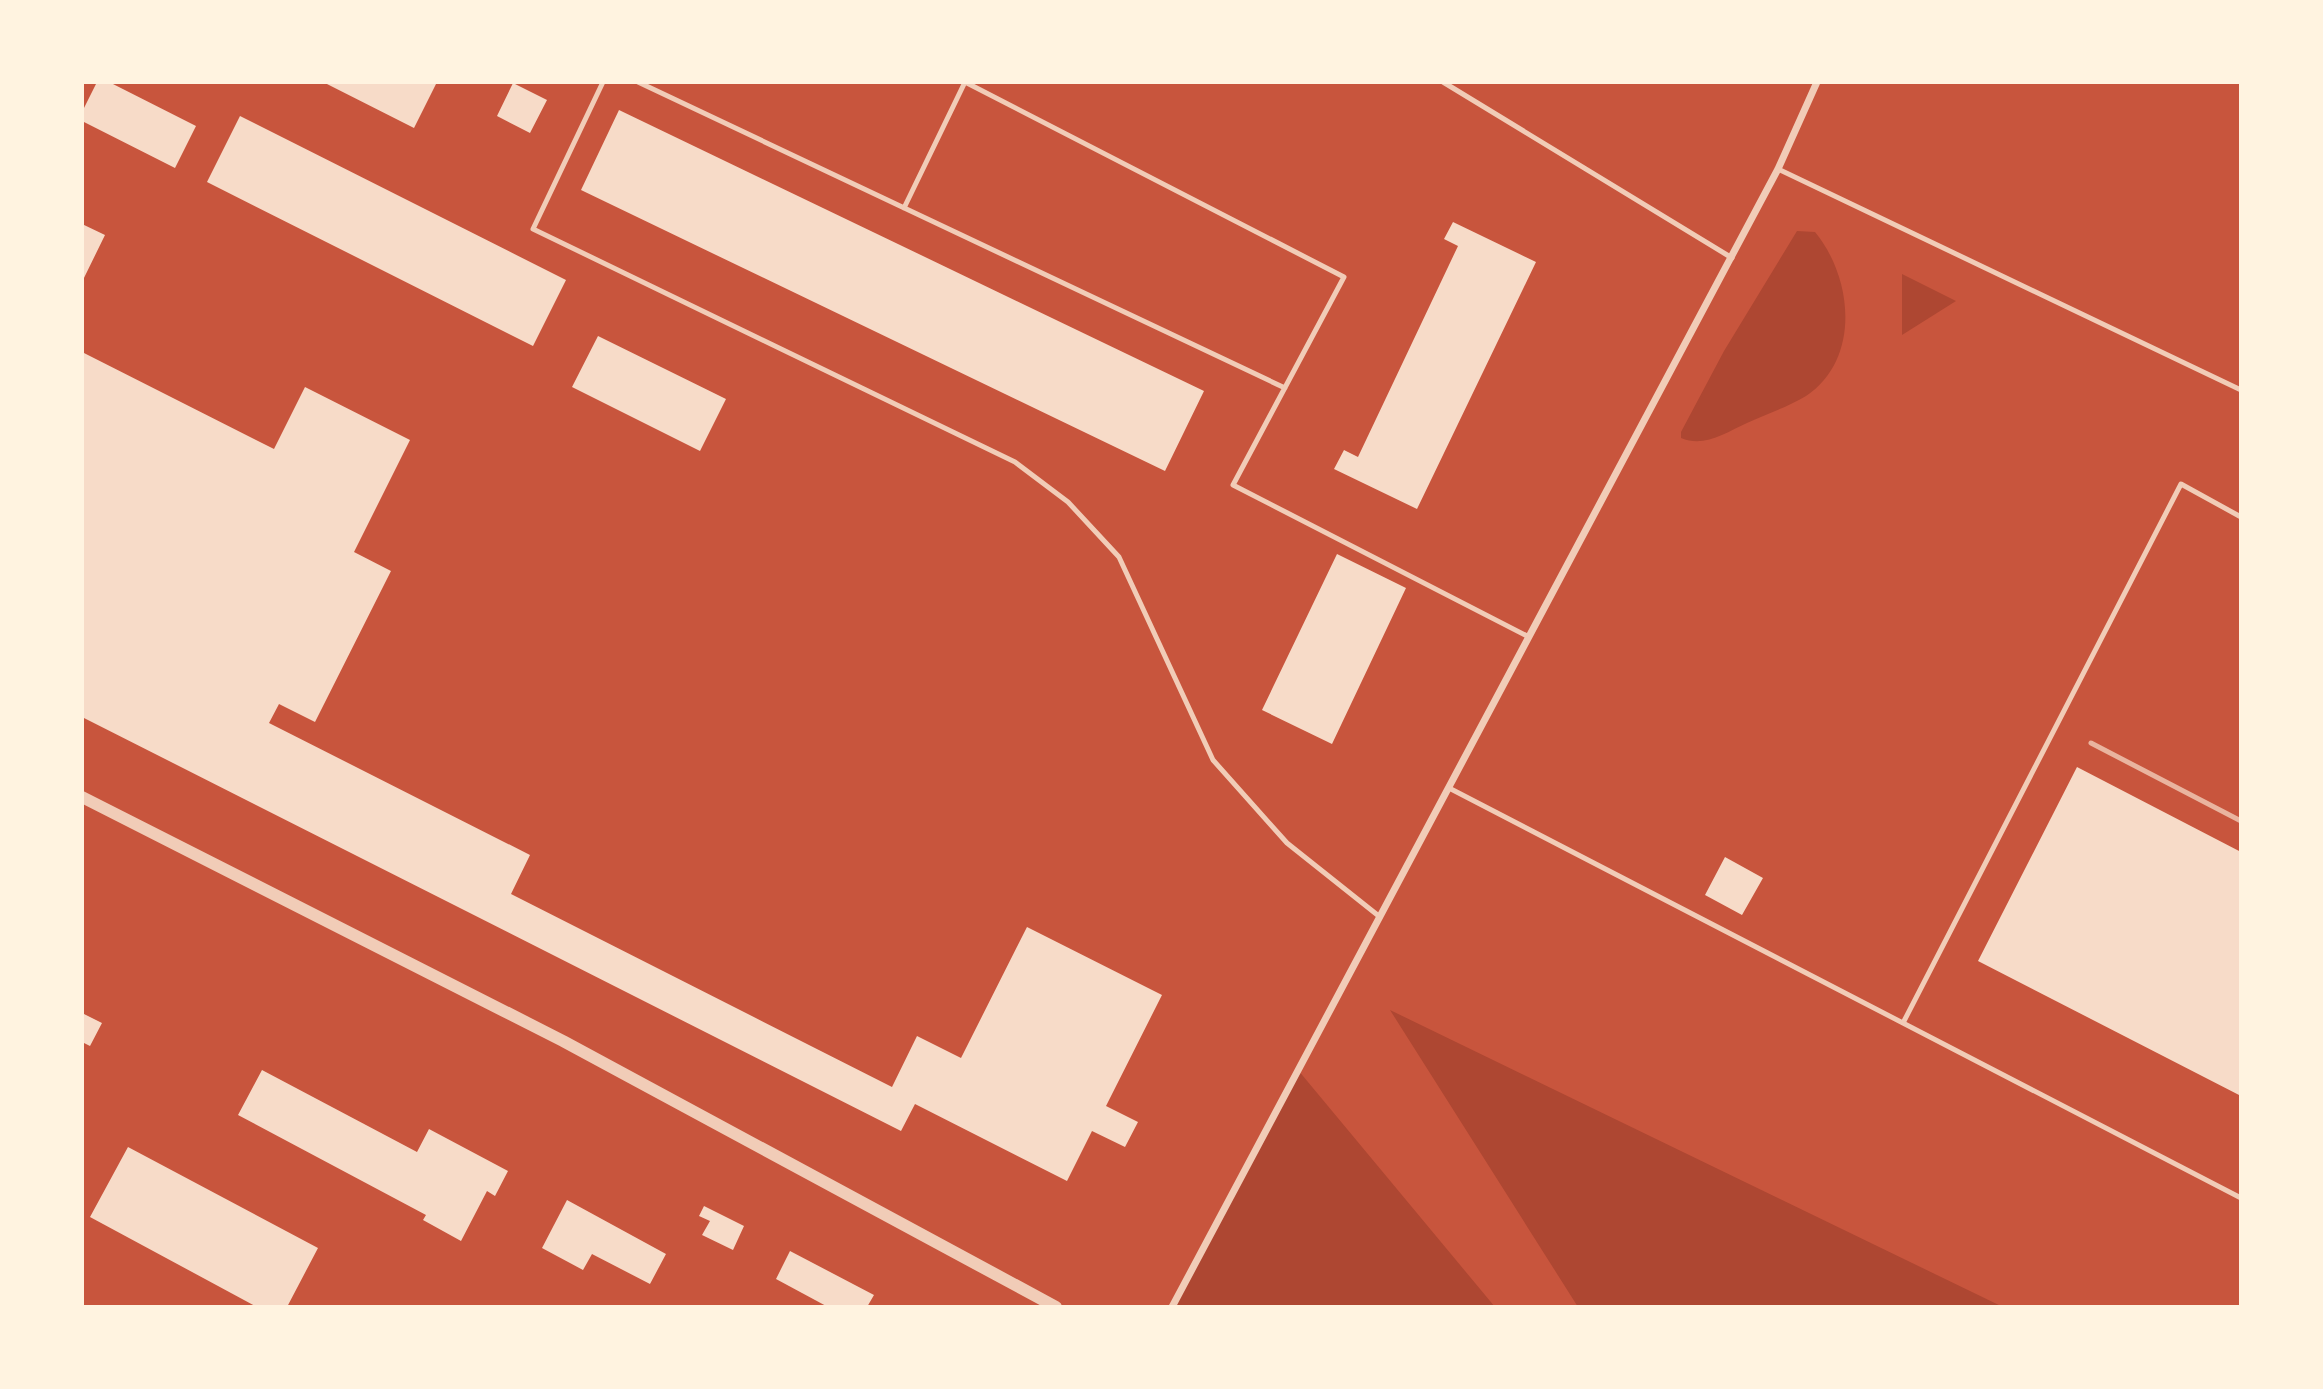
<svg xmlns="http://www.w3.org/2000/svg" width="2323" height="1389" viewBox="0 0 2323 1389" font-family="'Open Sans',sans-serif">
  <rect width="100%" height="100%" fill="#c8553d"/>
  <path fill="#ae4732" d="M1797,231L1815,232C1853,278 1861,359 1806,396C1788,407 1766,414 1747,423C1725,433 1704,448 1681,438V432L1724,351Z
    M1902,274L1956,301L1902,335Z
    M1390,1010L2003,1307H1578Z
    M1298,1070L1495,1307H1172Z"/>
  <path fill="#f7dbc8" d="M97,82H109L196,126L175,168L82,121V112Z
    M323,82H437L414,128Z
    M513,83L547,100L530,133L497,116Z
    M619,110L1204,391L1165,471L581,190Z
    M240,116L566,280L533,346L207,182Z
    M1453,222L1536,262L1417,509L1334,469L1344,450L1358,457L1458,246L1444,239Z
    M82,224L105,235L82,282Z
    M598,336L726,399L700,451L572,387Z
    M82,352L274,449L305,387L410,440L354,552L391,571L315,722L279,704L269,723L530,855L511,894L892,1087L917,1036L961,1058L1027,927L1162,995L1106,1106L1138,1122L1125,1147L1092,1131L1067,1181L915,1104L901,1131L82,717Z
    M1337,554L1406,588L1332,744L1262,710Z
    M2077,767L2241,852V1096L1978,961Z
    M1725,857L1763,878L1742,915L1705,895Z
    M82,1013L102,1023L90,1046L82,1042Z
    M262,1070L417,1152L429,1129L508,1171L495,1196L487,1191L461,1241L423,1220L426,1215L238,1115Z
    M128,1147L318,1248L287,1307H257L90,1217Z
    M567,1200L666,1254L650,1284L592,1254L583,1270L542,1248Z
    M704,1206L744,1226L733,1250L702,1235L710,1221L699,1216Z
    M790,1251L874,1295L867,1307H828L776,1279Z"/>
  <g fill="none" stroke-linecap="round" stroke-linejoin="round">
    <path stroke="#f1ccb7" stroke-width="5" d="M603,82L533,229L1015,462L1068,502L1119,557L1213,760L1287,843L1380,917
      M638,82L1285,388
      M965,82L1344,277L1233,485L1529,637
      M1443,82L1732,258
      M1778,169L2241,390
      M904,208L965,82
      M1449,788L2241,1198
      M1903,1023L2181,484L2241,517"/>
    <path stroke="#f1ccb7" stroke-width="7" d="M1172,1307L1778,169L1817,82"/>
    <path stroke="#f1ccb7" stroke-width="12" d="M82,797L563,1041L1056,1307"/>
    <path stroke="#e9b49f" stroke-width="5" d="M2091,743L2241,821"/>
  </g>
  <rect width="2323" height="1389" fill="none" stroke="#fff3e0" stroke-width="168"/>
</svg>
